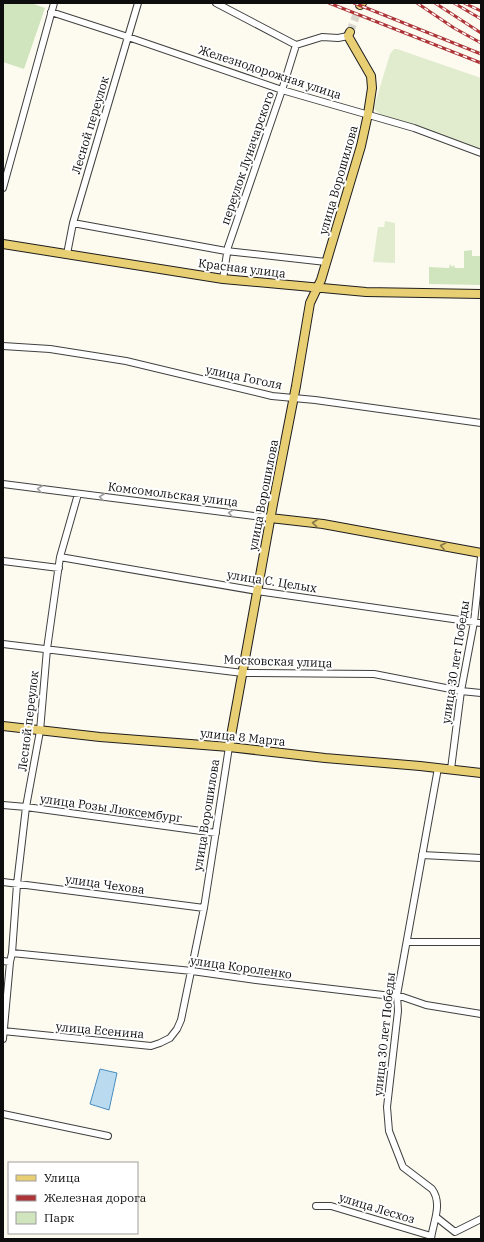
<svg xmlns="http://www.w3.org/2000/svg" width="484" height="1242" viewBox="0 0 484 1242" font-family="'IBM Plex Serif',serif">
  <rect width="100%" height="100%" fill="#fdfbf0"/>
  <path fill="#d0e4bd" d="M3,3H31L45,8L24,69L3,62Z
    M472,250V256H481V285L429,284V267L449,268L450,264L452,267L454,265L455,268H464V251Z"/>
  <path fill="#e1ecce" d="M394,49H397L481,78V149L380,114L375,110L374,107L390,54Z
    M385,221L395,223V263L373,262L378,227H384Z"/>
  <path fill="#badaef" stroke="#498dbe" d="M100,1069L117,1073L109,1110L90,1104Z"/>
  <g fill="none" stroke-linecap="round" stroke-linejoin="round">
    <path stroke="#d9d7ce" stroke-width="8" stroke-dasharray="8 4" stroke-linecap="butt" d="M350,32L360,5"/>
    <defs>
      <path id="minor" d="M216,3L296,45L322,37L338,38L348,36
        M51,12L128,37L282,90L414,128L481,153
        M3,188L54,3
        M73,223L226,251L326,262
        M67,254L73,223L138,3
        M223,279L228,247L282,90L296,45
        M3,346L50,349L126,361L272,396L315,400L481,423
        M3,484L270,518
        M60,557L257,591L481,623
        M3,561L59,568
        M3,644L243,673L374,674L461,691L481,693
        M451,769L461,691L474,622L481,557
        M3,805L26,807L216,833
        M422,855L481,858
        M3,882L204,908
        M407,942H481
        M12,953L192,971L256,980L383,995H397L426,1005L481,1014
        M3,961L10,962L12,953L17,884L26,807L40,731L47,649L60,557L78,494
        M3,1031L151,1046L160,1043L170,1038L177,1029L181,1020L204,908L229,747
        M3,1039L10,962
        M3,1114L108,1136
        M316,1206H331L431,1236
        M436,1217L455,1232L481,1219
        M431,1239C433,1222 443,1204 432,1189L403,1167L389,1131L387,1107L398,1011L397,995L438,768"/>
      <path id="major" d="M360,5L362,3
        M3,244L223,279L366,292L481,294
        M270,518L323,524L481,553
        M3,726L100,737L229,747L325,758L420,766L481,773
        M229,747L273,504L296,386L310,303L321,280L361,146L368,114L372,88L371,76L348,36L350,32"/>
    </defs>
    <use href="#minor" stroke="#404040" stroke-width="8"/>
    <use href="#major" stroke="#1e1e1e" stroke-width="10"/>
    <use href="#minor" stroke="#fff" stroke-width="6"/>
    <use href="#major" stroke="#e9cf74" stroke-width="8"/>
    <defs>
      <path id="rail" d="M329,3L481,63
        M354,3L481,54
        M417,3L454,28L481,43
        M435,3L481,33
        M454,3L481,19
        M464,3L481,11"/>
    </defs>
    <use href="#rail" stroke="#ad3538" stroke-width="3"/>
    <use href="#rail" stroke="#fff" stroke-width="1.5" stroke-dasharray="4.5" stroke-linecap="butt"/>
  </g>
  <defs><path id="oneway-chevron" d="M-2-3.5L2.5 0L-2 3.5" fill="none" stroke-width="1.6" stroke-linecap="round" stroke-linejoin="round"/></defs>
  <g stroke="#9e9e9e">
    <use href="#oneway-chevron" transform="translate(40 489) rotate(-172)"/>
    <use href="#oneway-chevron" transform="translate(102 497) rotate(-173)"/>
    <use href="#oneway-chevron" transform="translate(231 513) rotate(-173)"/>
  </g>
  <g stroke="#867846">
    <use href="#oneway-chevron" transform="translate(315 523) rotate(-174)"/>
    <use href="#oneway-chevron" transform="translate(443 546) rotate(-169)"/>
  </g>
  <g text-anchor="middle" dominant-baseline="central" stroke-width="4" stroke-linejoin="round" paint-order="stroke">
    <g font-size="12" fill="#0d0d0d" stroke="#fff">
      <text transform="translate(270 72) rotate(18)">Железнодорожная улица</text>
      <text transform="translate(90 125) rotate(-73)">Лесной переулок</text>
      <text transform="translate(247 158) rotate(-71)">переулок Луначарского</text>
      <text transform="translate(338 180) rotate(-74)">улица Ворошилова</text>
      <text transform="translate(242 268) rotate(7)">Красная улица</text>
      <text transform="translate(244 377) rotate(12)">улица Гоголя</text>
      <text transform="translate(173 494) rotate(7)">Комсомольская улица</text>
      <text transform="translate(263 495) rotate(-79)">улица Ворошилова</text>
      <text transform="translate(272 581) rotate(9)">улица С. Целых</text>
      <text transform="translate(278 661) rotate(2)">Московская улица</text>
      <text transform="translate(455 662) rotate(-81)">улица 30 лет Победы</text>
      <text transform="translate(28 721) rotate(-83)">Лесной переулок</text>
      <text transform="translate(243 737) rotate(6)">улица 8 Марта</text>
      <text transform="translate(111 808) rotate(8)">улица Розы Люксембург</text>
      <text transform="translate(206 815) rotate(-81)">улица Ворошилова</text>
      <text transform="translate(105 884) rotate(8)">улица Чехова</text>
      <text transform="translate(241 967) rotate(8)">улица Короленко</text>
      <text transform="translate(100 1030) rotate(5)">улица Есенина</text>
      <text transform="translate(384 1034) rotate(-84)">улица 30 лет Победы</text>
      <text transform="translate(377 1208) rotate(17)">улица Лесхоз</text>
    </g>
  </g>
  <rect width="484" height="1242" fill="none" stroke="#0d0d0d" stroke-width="8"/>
  <rect x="8" y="1162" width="130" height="72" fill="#ffffff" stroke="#9e9e9e"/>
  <rect x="16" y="1175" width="20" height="6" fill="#e9cf74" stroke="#9e9e9e"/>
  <text x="44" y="1182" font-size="12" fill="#0d0d0d">Улица</text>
  <rect x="16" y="1195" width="20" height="6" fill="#ad3538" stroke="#9e9e9e"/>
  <text x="44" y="1202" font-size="12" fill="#0d0d0d">Железная дорога</text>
  <rect x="16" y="1212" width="20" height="12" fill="#d0e4bd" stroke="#9e9e9e"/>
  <text x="44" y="1222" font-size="12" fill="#0d0d0d">Парк</text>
</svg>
